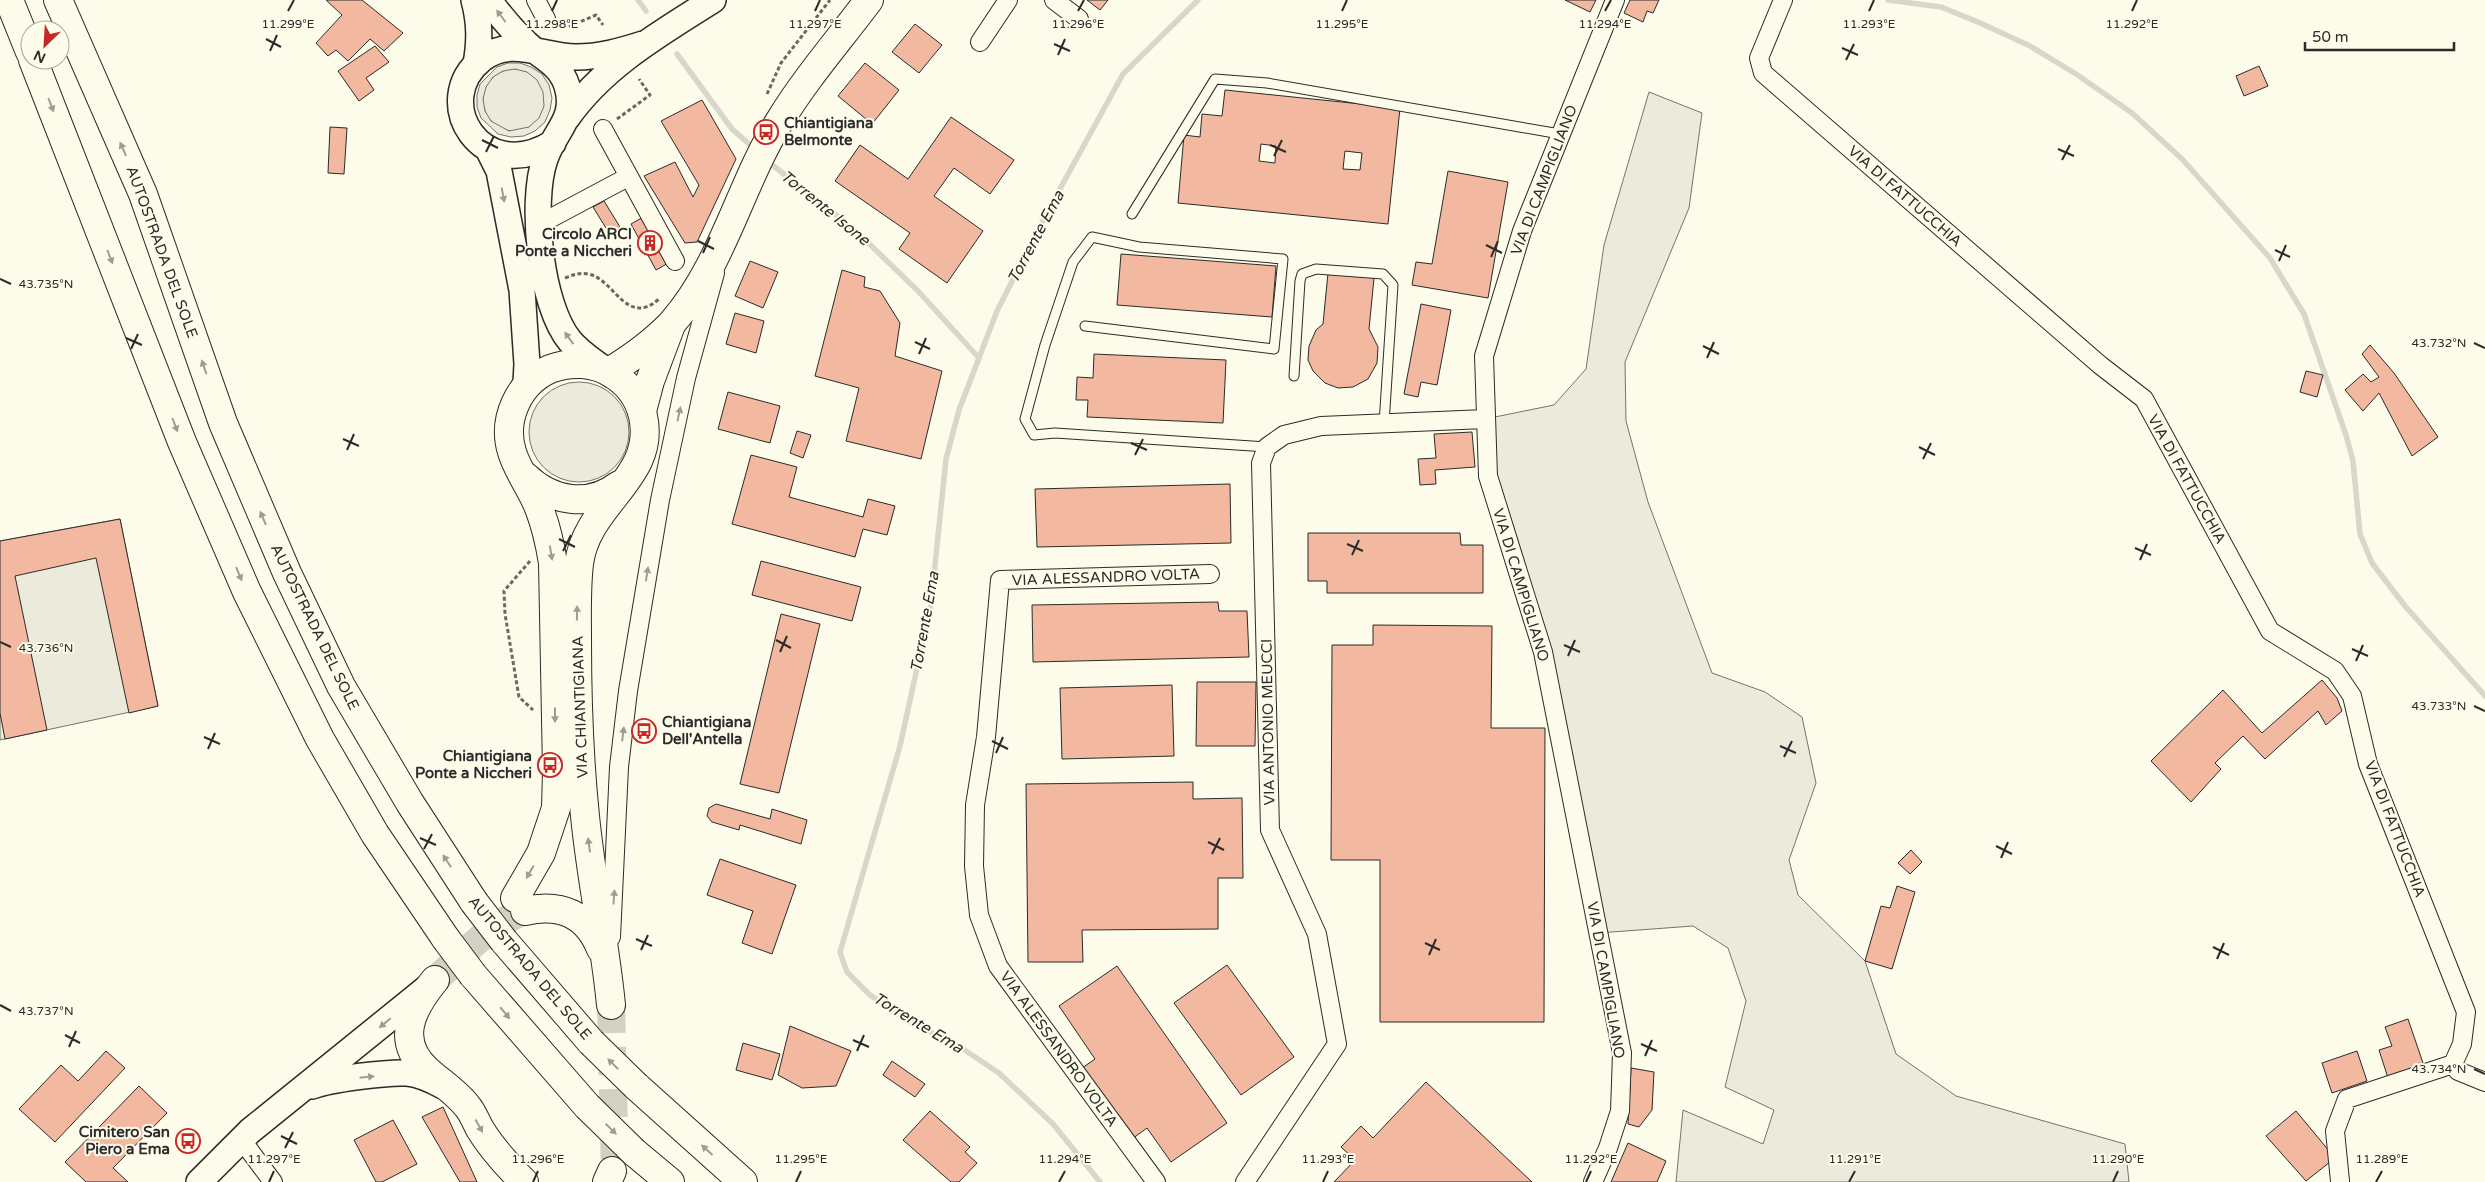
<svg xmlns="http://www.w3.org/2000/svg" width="2485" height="1182" viewBox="0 0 2485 1182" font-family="'Varela Round',sans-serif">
  <rect width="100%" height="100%" fill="#fdfbea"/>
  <path fill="#ecebdb" stroke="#74746e" d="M483 100a31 31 0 1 1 62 0a31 31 0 1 1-62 0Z
    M1649,92L1702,113L1689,208L1625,362L1626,421L1648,502L1712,673L1765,692L1802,717L1816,783L1789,860L1798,895L1865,961L1896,1054L1956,1096L2125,1144L2129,1182H1676L1683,1110L1763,1144L1774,1110L1725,1087L1746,1001L1728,948L1693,926L1598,933L1543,652L1488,476L1485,419L1554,405L1586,369L1604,245Z
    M529 432a50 50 0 1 1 100 0a50 50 0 1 1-100 0Z
    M120,519L158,706L0,740V541Z"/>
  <path fill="#eceadb" stroke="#74746e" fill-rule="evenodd" d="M508,63H520L531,67L542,74L549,85L552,98L550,110L545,122L535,131L524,136L511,137L498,134L481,118L477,107V95L480,84L497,67ZM515,69L527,72L537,80L543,92L544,106L539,118L529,127L509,131L491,121L485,111L483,99L486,87L493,77L503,71Z"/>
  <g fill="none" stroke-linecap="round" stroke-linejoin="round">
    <path stroke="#d8d7c9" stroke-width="5.5" d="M638,0L646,11
      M1888,0L1941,7L1978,22L2030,46L2076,74L2132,113L2183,160L2270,258L2304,314L2346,435L2353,461L2360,534L2372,563L2405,606L2485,696
      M677,54L732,129L756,150
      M766,160L856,231L918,291L979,358
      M1100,1182L1053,1124L999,1073L954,1043L913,1024L870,995L847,972L840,952L900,746L931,604L946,459L959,410L997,311L1050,207L1123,74L1198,0"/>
  </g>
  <path fill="#f2b8a0" stroke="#2b2b2b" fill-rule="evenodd" d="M326,0H362L403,33L384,51L370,39L348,61L336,50L328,56L316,43L342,15Z
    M1087,0H1108L1100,10Z
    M1565,0H1596L1590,12Z
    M1630,0H1659L1653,13L1647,11L1643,22L1624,13Z
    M915,24L942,45L919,73L892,52Z
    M375,46L389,62L366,78L374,90L359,101L338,71Z
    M865,63L899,90L872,124L838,96Z
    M2259,66L2268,86L2244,96L2236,76Z
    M1225,90L1400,108L1388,224L1178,203L1184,135L1200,137L1202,114L1222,116ZM1261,144L1276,146L1275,163L1259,161ZM1345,151L1362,153L1360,170L1343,169Z
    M702,100L736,159L697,242L685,243L644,176L675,162L693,197L699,185L661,121Z
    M951,117L1014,160L990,194L954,168L934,196L983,231L947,283L899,249L910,233L835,181L860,145L908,179Z
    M330,127L347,128L344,174L328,173Z
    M1448,171L1508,182L1488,298L1412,285L1416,262L1432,264Z
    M604,201L620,227L609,233L593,207Z
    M645,216L670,262L656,270L631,224Z
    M1121,254L1276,266L1272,317L1117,305Z
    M750,261L778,272L763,308L735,296Z
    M842,270L865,277L864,287L880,291L900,323L895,356L942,371L921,459L846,441L859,388L815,376Z
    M1328,273L1374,278L1369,329L1378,347L1377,363L1368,379L1353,387L1338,388L1325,383L1313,371L1308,360L1309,346L1316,330L1323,324Z
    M1421,304L1451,310L1437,385L1421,382L1418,397L1404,394Z
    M735,313L764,321L756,353L726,344Z
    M2370,345L2394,373L2438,437L2412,456L2379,393L2363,411L2345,390L2363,374L2371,382L2379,377L2362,354Z
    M1094,354L1226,360L1223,423L1087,417L1088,400H1076L1077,377L1093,378Z
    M2306,371L2323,375L2317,397L2300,392Z
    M728,392L780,406L770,443L718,429Z
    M797,431L811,435L803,458L790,453Z
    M1472,432L1475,467L1435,470L1436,484L1420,485L1418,459L1436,458L1434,434Z
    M751,455L797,467L789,497L863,517L868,499L895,506L887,535L863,529L855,557L732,524Z
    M1230,484L1231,543L1037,547L1035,489Z
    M120,519L158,706L129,713L96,558L15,576L47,730L5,739L0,713V541Z
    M1308,533H1460L1461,545H1483V593H1327V581H1308Z
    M761,561L861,587L852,621L752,595Z
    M1218,602L1219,611H1247L1249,657L1033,662L1032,605Z
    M781,614L820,624L779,793L740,784Z
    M1373,625L1492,626L1491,728H1545L1544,1022H1380V860H1331L1332,645H1373Z
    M2322,680L2337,698L2342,711L2326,725L2318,711L2265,759L2243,736L2215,763L2221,769L2191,802L2151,761L2223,690L2262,733Z
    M1197,682H1256L1255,746H1196Z
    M1172,685L1174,756L1062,759L1060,688Z
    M1193,782V799L1242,798L1243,878H1218V929L1082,930L1083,962H1028L1026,784Z
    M716,804L770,819L772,809L807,820L801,844L740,825L739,830L712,822L707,816L709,808Z
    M1911,850L1922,862L1910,874L1898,863Z
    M720,859L796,885L772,954L742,943L753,911L707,895Z
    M1897,886L1915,892L1892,969L1865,961L1881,906L1890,908Z
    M1227,965L1294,1057L1241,1095L1174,1003Z
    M1117,966L1227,1123L1171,1162L1147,1128L1132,1139L1082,1068L1095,1059L1059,1006Z
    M2408,1019L2424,1066L2388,1078L2379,1050L2392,1046L2385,1027Z
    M790,1026L851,1051L836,1086L802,1088L778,1075Z
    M743,1043L780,1054L772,1080L736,1070Z
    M106,1051L125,1068L55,1142L19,1109L61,1065L78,1081Z
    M2357,1051L2367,1081L2332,1093L2322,1063Z
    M892,1061L925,1084L915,1097L883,1075Z
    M1631,1068L1654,1072L1652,1110L1639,1127L1628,1124Z
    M1426,1082L1532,1182H1334L1355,1160L1341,1147L1361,1126L1373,1138Z
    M139,1086L167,1113L113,1168L128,1182H86L65,1162Z
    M443,1107L477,1182H460L422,1117Z
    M930,1111L970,1147L965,1152L977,1163L959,1182H951L903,1140Z
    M2296,1111L2335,1158L2306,1181L2266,1136Z
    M393,1120L417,1164L382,1182H376L354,1140Z
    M1628,1143L1666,1161L1657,1182H1611Z"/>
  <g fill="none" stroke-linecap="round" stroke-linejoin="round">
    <path stroke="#d3d1c4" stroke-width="28" stroke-dasharray="28 14" stroke-linecap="butt" d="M435,980C462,956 490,923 525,911
      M611,1005L615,1174"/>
    <defs>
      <path id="lane" d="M1132,214L1215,79L1267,83L1560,134
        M1085,326L1274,349L1283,259L1139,247L1092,237L1073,262L1045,345L1025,419L1034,435L1055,433L1267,447
        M1294,376L1300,281L1302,274L1316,269L1383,274L1393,285L1384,424"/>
      <path id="street" d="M536,0L546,19
        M1054,0L1079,19
        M1783,0L1759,58L1763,73L2100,365L2144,399L2270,631L2335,671L2352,696L2368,764L2466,1012L2462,1044L2453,1064L2347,1099L2335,1131L2340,1181
        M980,42L1008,0
        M603,129L675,261
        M538,225L628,177
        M611,937L619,767L628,691L660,500L686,378L715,273
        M2453,1064L2458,1071L2485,1082
        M241,1139L273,1182
        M1156,1182L998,966L979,915L974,866L975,805L986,737L1000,580L1210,574
        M1245,1182L1337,1044L1317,934L1270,830L1261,463L1267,447L1284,435L1321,426L1485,419
        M1593,1182L1608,1148L1620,1111L1622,1053L1543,652L1488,476L1484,356L1522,231L1615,0"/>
      <path id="secondary" d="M474,0C480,23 480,41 476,64
        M489,0C500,16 512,30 526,43C541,58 560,63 567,86C577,119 554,131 545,159C530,202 540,305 570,341C580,353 593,361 605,370
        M567,118C603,66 661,33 713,0
        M553,143C482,187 429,101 482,59C511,36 543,57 576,57C600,57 621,51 643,44
        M488,149L499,171L522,290L527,364L526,383L517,399
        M312,1086C330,1079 387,1072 407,1073C420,1074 432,1080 443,1086
        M199,1182L250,1131L427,988"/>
      <path id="primary" d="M609,372C630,359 655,341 672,323C722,267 740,185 779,122C805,79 839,40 869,0
        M642,411L650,381L671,325
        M525,476C552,502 589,508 619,485
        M515,898L541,853L556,808L557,771L553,563C550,544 546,526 539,508C532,489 518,472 512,452C502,420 518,383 550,369C571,361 595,362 614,375C628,384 639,399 643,416C657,478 586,503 579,564C576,589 577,615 577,640C577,698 579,758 585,816C591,879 605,942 611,1005
        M525,911C561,903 587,914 601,949
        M435,980C411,1009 395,1041 427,1070C440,1082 456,1092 467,1106C473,1113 476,1122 480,1129C492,1149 508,1166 524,1182
        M607,1182L612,1171"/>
      <path id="highway" d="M9,0L30,52
        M58,0L143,194L223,423L287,573L341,686L410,803L474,902
        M33,60L182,442L247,592L320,739L375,834L446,939
        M504,941L591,1042
        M473,975L587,1106
        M636,1086L743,1182
        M634,1152L670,1182"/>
    </defs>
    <use href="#lane" stroke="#2b2b2b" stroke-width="11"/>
    <use href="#street" stroke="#2b2b2b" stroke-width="20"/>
    <use href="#secondary" stroke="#2b2b2b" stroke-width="28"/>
    <use href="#primary" stroke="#2b2b2b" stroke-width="30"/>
    <use href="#highway" stroke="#2b2b2b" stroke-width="30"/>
    <path stroke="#6a6964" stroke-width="3" stroke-dasharray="4 2.5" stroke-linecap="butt" d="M563,25L568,27L596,15L603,25
      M767,94L781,63L830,0
      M617,119L650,95L639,79
      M565,278C573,275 580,272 588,274C614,278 626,328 659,299
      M530,561L504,591L505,614L519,697L533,710"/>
    <use href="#lane" stroke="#fdfbea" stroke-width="9"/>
    <use href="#street" stroke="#fdfbea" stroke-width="18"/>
    <use href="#secondary" stroke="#fdfbea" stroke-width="25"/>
    <use href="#primary" stroke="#fdfbea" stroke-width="28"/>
    <use href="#highway" stroke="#fdfbea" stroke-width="28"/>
    <defs>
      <path id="highway-bridge" d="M474,902L504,941
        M446,939L473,975
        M591,1042L636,1086
        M587,1106L634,1152"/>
    </defs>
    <use href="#highway-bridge" stroke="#2b2b2b" stroke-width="30" stroke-linecap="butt"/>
    <use href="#highway-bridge" stroke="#fdfbea" stroke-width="28"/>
  </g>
  <defs><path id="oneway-solid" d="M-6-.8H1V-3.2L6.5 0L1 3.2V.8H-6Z" transform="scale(1.25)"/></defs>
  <g fill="#9e9d94">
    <use href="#oneway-solid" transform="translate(501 16) rotate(-127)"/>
    <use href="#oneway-solid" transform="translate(51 105) rotate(69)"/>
    <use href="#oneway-solid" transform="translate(123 149) rotate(-114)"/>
    <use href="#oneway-solid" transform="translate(503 195) rotate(80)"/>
    <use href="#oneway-solid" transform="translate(110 257) rotate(69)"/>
    <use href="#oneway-solid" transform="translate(569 338) rotate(-126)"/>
    <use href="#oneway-solid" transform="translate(204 367) rotate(-109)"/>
    <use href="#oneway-solid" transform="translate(679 414) rotate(-78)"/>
    <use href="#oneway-solid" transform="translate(175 425) rotate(69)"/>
    <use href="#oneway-solid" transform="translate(263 518) rotate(-113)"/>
    <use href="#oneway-solid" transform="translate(551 553) rotate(81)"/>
    <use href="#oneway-solid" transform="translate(239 574) rotate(67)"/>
    <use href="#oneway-solid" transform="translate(647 574) rotate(-81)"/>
    <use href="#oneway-solid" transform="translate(577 613) rotate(-89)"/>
    <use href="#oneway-solid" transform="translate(555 715) rotate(90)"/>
    <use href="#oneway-solid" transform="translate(623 734) rotate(-83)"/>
    <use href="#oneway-solid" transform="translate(589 845) rotate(-98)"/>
    <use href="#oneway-solid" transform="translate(447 861) rotate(-123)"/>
    <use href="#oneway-solid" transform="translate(530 872) rotate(120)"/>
    <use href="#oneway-solid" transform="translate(614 897) rotate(-86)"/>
    <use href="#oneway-solid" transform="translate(505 1013) rotate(50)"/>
    <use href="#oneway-solid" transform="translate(385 1023) rotate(140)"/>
    <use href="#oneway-solid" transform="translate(613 1064) rotate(-135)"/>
    <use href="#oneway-solid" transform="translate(367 1077) rotate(-6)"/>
    <use href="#oneway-solid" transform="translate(479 1126) rotate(61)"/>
    <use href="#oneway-solid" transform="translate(611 1129) rotate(44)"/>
    <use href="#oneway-solid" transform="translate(707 1150) rotate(-138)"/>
  </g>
  <path fill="none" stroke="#2b2b2b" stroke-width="2" d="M288,11L294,0M552,11L557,0M815,11L820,0M1078,11L1084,0M1342,11L1347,0M1605,11L1611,0M1869,11L1874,0M2132,11L2137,0M266,39L281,47M1054,44L1070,51M1842,48L1858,55M270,51L277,35M1058,55L1065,39M1846,60L1854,44M482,140L498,148M1270,145L1286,152M2058,149L2074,156M486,152L494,136M1274,156L1282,140M2062,160L2070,145M698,241L714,249M1486,245L1502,253M2275,250L2290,257M703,253L710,237M1491,257L1498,241M2279,261L2286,245M0,279L11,284M126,338L142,345M915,342L930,349M2474,343L2485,348M1703,346L1719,354M131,349L138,334M919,354L926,338M1707,358L1714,342M343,439L359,446M1131,443L1147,450M1919,447L1935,455M347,450L354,434M1135,455L1143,439M1923,459L1931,443M559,539L575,547M1347,544L1363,551M2135,548L2151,555M563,551L571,535M1352,555L1359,540M2140,560L2147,544M776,640L791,648M0,642L11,647M1564,645L1580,652M2352,649L2368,656M780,652L787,636M1568,656L1575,640M2356,661L2363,645M2474,706L2485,711M204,737L220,744M992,741L1008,749M1780,746L1796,753M208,749L215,733M996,753L1003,737M1784,757L1792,741M420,838L436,845M1208,842L1224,850M1996,846L2012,854M424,849L432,834M1212,854L1220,838M2001,858L2008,842M636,939L652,946M1425,943L1440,950M2213,947L2229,955M641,950L648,935M1429,955L1436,939M2217,959L2224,943M0,1005L11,1011M65,1035L80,1043M853,1040L869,1047M1641,1044L1657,1051M69,1047L76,1031M857,1051L864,1035M1645,1056L1652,1040M2474,1069L2485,1074M281,1136L297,1144M285,1148L293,1132M269,1182L274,1171M533,1182L538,1171M796,1182L801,1171M1059,1182L1065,1171M1323,1182L1328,1171M1586,1182L1591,1171M1849,1182L1855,1171M2113,1182L2118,1171M2376,1182L2382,1171"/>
  <defs>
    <symbol id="bus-ring" viewBox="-11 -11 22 22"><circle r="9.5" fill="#fdfbea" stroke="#c62828" stroke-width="1.5"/><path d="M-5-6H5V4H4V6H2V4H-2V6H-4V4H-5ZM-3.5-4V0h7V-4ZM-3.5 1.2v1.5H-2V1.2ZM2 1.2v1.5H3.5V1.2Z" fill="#c62828"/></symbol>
    <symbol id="building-ring" viewBox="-11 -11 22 22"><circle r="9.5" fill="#fdfbea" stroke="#c62828" stroke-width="1.5"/><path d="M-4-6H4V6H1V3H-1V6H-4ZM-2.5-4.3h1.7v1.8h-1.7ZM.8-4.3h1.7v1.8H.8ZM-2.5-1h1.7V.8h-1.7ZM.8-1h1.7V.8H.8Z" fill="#c62828"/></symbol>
  </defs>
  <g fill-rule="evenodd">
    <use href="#bus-ring" x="752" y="118" width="28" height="28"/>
    <use href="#building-ring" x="636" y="229" width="28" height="28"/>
    <use href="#bus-ring" x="630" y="717" width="28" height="28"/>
    <use href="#bus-ring" x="536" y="751" width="28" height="28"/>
    <use href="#bus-ring" x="174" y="1127" width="28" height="28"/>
  </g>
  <g text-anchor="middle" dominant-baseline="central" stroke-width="4" stroke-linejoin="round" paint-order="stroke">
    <g font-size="15" font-weight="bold" fill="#2b2b2b" stroke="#fdfbea" text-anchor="end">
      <text x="784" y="123" text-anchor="start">Chiantigiana<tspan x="784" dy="17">Belmonte</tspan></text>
      <text x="632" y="234">Circolo ARCI<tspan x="632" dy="17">Ponte a Niccheri</tspan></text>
      <text x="662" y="722" text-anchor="start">Chiantigiana<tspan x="662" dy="17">Dell'Antella</tspan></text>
      <text x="532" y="756">Chiantigiana<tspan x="532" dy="17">Ponte a Niccheri</tspan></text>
      <text x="170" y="1132">Cimitero San<tspan x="170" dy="17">Piero a Ema</tspan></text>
    </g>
    <g font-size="15" fill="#2b2b2b" stroke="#fdfbea">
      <text transform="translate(1544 180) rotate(-69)">VIA DI CAMPIGLIANO</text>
      <text transform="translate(1905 196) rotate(41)">VIA DI FATTUCCHIA</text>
      <text transform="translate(162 252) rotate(70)">AUTOSTRADA DEL SOLE</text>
      <text transform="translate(2187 479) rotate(61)">VIA DI FATTUCCHIA</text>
      <text transform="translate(1106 577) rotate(-2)">VIA ALESSANDRO VOLTA</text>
      <text transform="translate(1521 585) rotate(73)">VIA DI CAMPIGLIANO</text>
      <text transform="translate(315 627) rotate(64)">AUTOSTRADA DEL SOLE</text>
      <text transform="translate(580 707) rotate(-92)">VIA CHIANTIGIANA</text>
      <text transform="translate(1268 722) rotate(-91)">VIA ANTONIO MEUCCI</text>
      <text transform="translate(2395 829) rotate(69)">VIA DI FATTUCCHIA</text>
      <text transform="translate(530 968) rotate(50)">AUTOSTRADA DEL SOLE</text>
      <text transform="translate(1606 980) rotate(80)">VIA DI CAMPIGLIANO</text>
      <text transform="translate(1059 1049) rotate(54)">VIA ALESSANDRO VOLTA</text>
    </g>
    <g font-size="16" font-style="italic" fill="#2b2b2b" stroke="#fdfbea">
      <text transform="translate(825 208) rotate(39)">Torrente Isone</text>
      <text transform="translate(1036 237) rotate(-62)">Torrente Ema</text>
      <text transform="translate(925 622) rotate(-80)">Torrente Ema</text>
      <text transform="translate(918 1023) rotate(31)">Torrente Ema</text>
    </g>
  </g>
  <g font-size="12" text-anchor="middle" fill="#2b2b2b" stroke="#fdfbea" stroke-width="4" stroke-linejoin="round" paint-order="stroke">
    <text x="288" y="28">11.299°E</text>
    <text x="552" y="28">11.298°E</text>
    <text x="815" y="28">11.297°E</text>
    <text x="1078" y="28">11.296°E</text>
    <text x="1342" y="28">11.295°E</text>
    <text x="1605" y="28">11.294°E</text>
    <text x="1869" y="28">11.293°E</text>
    <text x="2132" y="28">11.292°E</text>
    <text x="46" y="288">43.735°N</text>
    <text x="2439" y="347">43.732°N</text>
    <text x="46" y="652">43.736°N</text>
    <text x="2439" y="710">43.733°N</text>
    <text x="46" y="1015">43.737°N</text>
    <text x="2439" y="1073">43.734°N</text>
    <text x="274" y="1163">11.297°E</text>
    <text x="538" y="1163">11.296°E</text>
    <text x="801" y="1163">11.295°E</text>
    <text x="1065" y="1163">11.294°E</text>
    <text x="1328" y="1163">11.293°E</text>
    <text x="1591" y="1163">11.292°E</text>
    <text x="1855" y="1163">11.291°E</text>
    <text x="2118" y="1163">11.290°E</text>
    <text x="2382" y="1163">11.289°E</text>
  </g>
  <g transform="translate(45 45) rotate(205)"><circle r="24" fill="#fdfbea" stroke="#a9a89e"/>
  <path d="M0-4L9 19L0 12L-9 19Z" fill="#c62828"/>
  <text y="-8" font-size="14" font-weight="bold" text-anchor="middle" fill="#2b2b2b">N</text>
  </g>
  <path d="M2305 42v8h149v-8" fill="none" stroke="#2b2b2b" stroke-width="2.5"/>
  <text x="2312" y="42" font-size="15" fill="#2b2b2b" stroke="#fdfbea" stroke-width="4" paint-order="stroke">50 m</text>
</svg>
